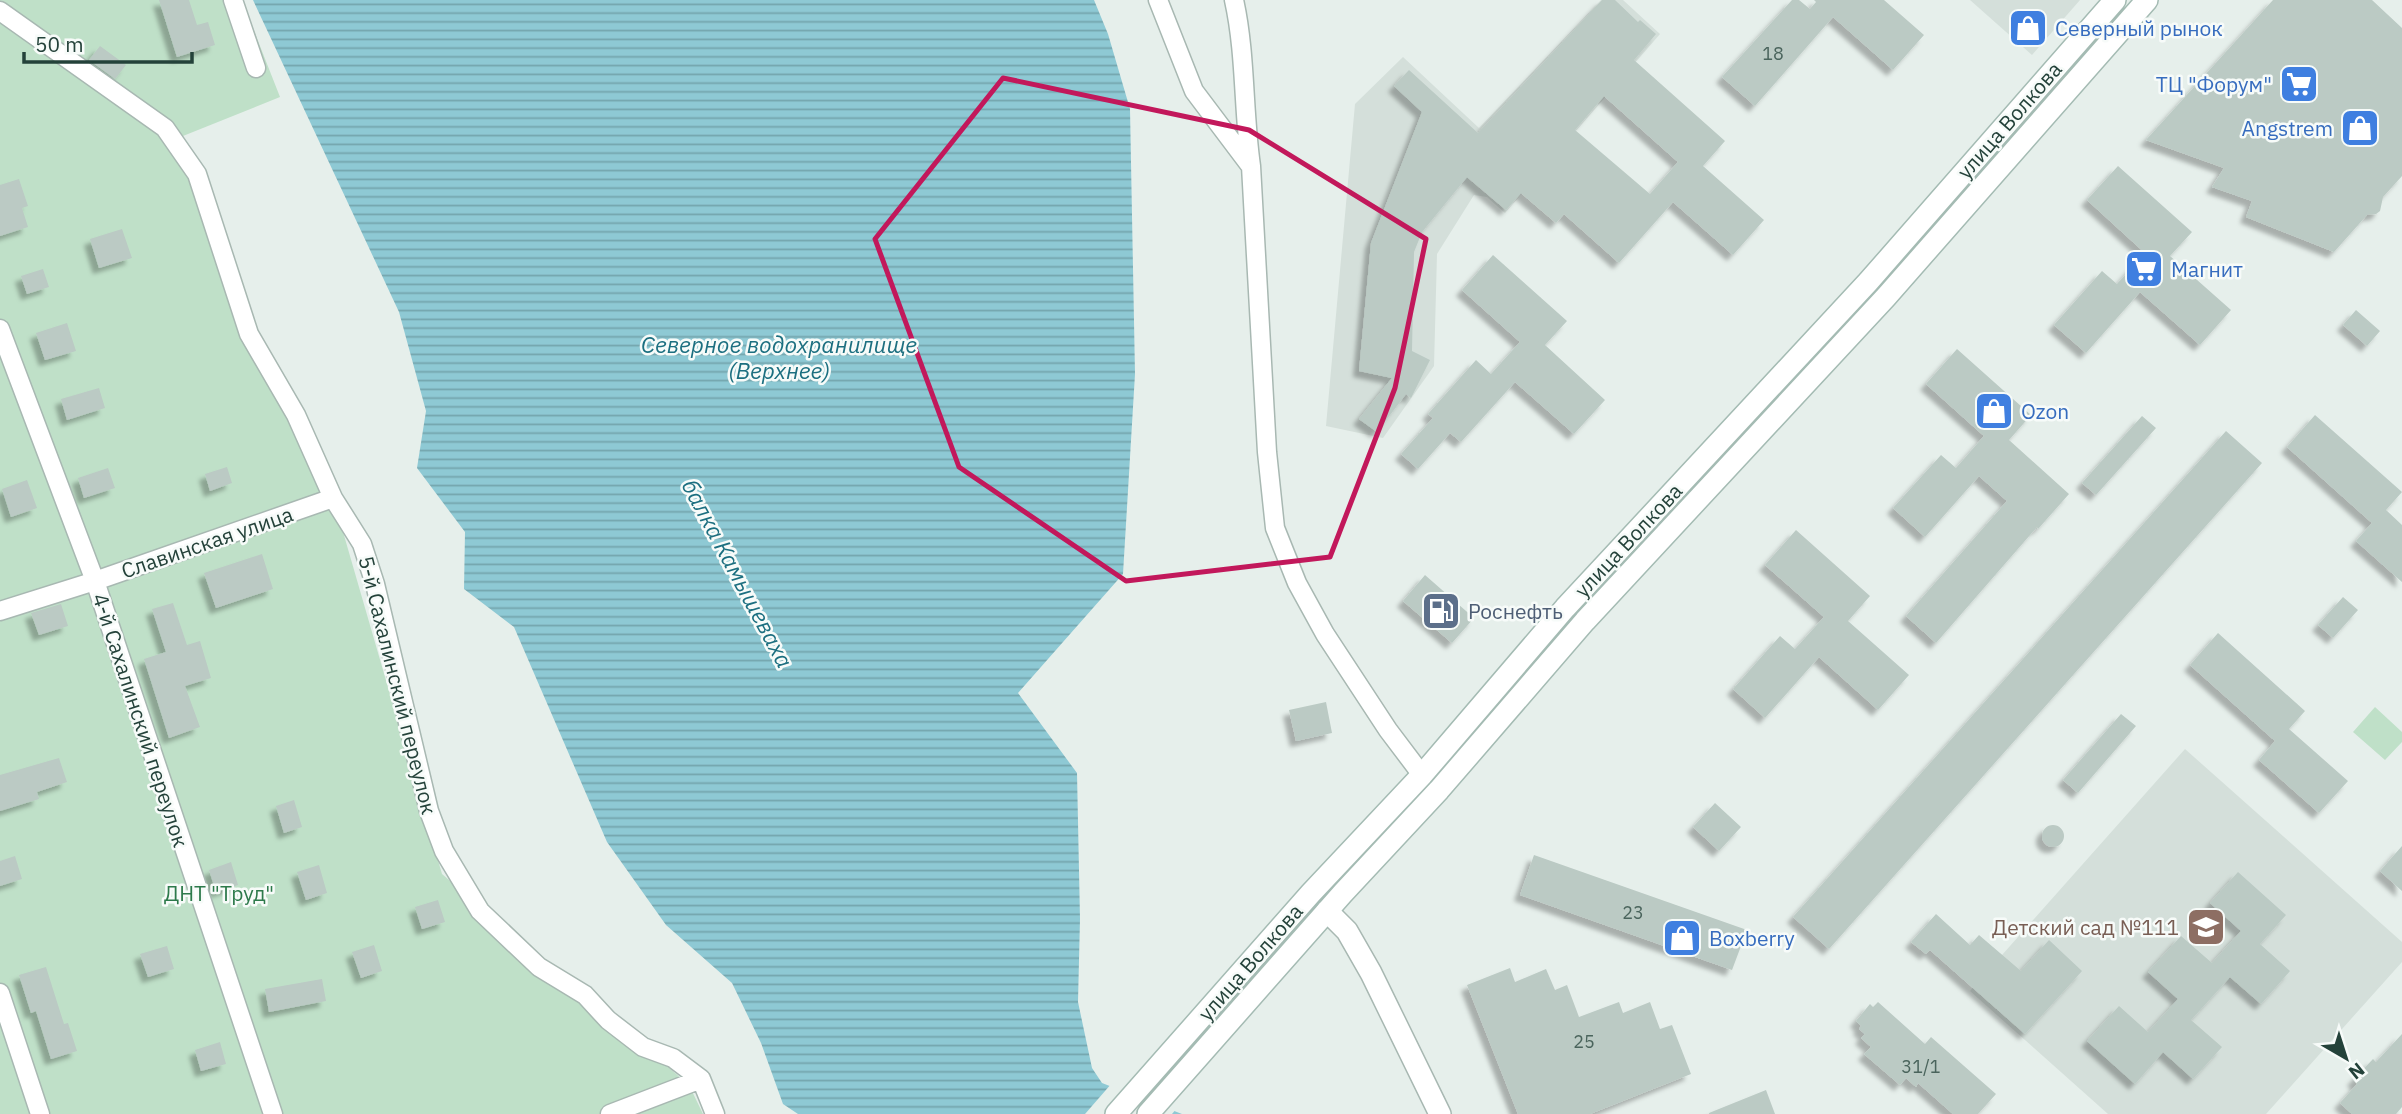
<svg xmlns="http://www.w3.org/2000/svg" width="2402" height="1114" viewBox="0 0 2402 1114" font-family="'IBM Plex Sans',sans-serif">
  <defs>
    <pattern id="water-rules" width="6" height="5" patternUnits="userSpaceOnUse" patternTransform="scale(1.75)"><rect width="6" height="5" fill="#8ec9d4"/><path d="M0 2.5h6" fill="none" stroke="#74a5ad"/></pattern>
    <filter id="shadow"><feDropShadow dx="-6" dy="6" stdDeviation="2" flood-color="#0004"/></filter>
  </defs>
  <rect width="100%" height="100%" fill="#e6efeb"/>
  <path fill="#d4dfda" d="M1601,0H1623L1660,34L1505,213L1487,197L1474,195L1437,254L1434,366L1383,438L1326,426L1355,104L1403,57L1479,128Z
    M1970,0H2080L2032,55Z
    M2185,749L2402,942V962L2266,1114H2108L1970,991Z"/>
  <path fill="#bfe0c8" d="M0,0H242L280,97L178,138L274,395L339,518L442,874L689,1085L703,1114H0Z
    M2375,707L2402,732V742L2385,760L2353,732Z"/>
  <path fill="url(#water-rules)" d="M253,0H1094L1108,34L1130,109L1135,374L1123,574L1018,693L1077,773L1080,919L1078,1002L1092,1068L1102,1083L1182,1114H798L783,1104L761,1043L732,983L666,925L607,842L514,627L464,589L465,532L417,468L426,411L399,312Z"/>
  <path fill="#e6efeb" d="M1112,1083L1177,1108L1172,1114H1085Z"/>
  <path fill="#bbcac4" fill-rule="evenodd" filter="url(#shadow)" d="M159,0H189L197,25L208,22L215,45L177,57Z
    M1602,0H1615L1638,22L1640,20L1656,34L1634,60L1725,141L1703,166L1764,220L1733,255L1673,202L1619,263L1564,214L1556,223L1521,193L1506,210L1467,177L1422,232L1414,252L1412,351L1430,360L1411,398L1406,394L1377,432L1359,419L1392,378L1359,371L1371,243L1422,112L1394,86L1409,70L1478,133ZM1604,96L1678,162L1650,194L1575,130Z
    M1792,0H1799L1810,9L1816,2L1814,0H1884L1924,35L1893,70L1833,17L1755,106L1722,77Z
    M2273,0H2372L2402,28V176L2383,197L2380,211L2376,214L2367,215L2334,252L2246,217L2252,201L2212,187L2224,168L2146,140Z
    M100,46L126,65L115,79L89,60Z
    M2118,166L2192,232L2170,256L2231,310L2200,345L2140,292L2086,353L2054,325L2102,271L2117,284L2145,253L2087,200Z
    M19,179L28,206L22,208L28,227L0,236V185Z
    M122,229L132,258L99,268L90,239Z
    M1493,255L1567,321L1545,345L1605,400L1574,434L1515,382L1461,442L1450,433L1418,469L1401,454L1433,418L1428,414L1476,360L1491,374L1520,342L1462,290Z
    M43,269L49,287L27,294L21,276Z
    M2356,310L2380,331L2367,346L2343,325Z
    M67,323L76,351L45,360L36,333Z
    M1957,349L2031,415L2009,440L2069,494L2038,529L2037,527L1936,643L1906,616L2007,501L1979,476L1925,537L1893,508L1941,455L1956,468L1984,436L1926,384Z
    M99,388L105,408L67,420L61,399Z
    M2315,415L2402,492L2386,510L2402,525V582L2356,541L2372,523L2287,447Z
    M2142,416L2156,428L2096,495L2082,483Z
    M2226,431L2262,463L1829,949L1793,917Z
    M227,467L232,483L210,491L205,474Z
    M108,468L115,488L84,498L78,478Z
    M27,480L37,508L11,517L2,489Z
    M1796,530L1870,596L1848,621L1909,675L1878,710L1819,657L1765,718L1733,689L1780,636L1795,649L1824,617L1765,565Z
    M262,554L273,589L216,608L204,573Z
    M1425,575L1474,618L1452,643L1403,601Z
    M2343,597L2358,610L2333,638L2318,625Z
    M173,603L187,645L200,641L211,678L185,686L200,727L169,738L144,659L166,652L152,609Z
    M61,604L68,626L39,635L31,613Z
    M2218,633L2305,711L2289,729L2348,781L2319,813L2259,760L2275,741L2190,665Z
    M1326,702L1332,733L1296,741L1289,710Z
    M2121,714L2136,726L2078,793L2063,780Z
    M59,758L67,782L37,792L39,799L0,811V775Z
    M294,800L302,827L284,833L276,806Z
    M1715,803L1741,827L1719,851L1693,827Z
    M2042 836a11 11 0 1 1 22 0a11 11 0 1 1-22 0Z
    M2402,846V891L2380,871Z
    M1534,855L1747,930L1732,970L1520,895Z
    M15,856L22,879L0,886V861Z
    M231,862L238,885L216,892L209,870Z
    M319,865L327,893L306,900L297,872Z
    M2238,872L2286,915L2260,944L2290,971L2261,1004L2230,977L2191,1020L2222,1047L2193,1079L2163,1052L2135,1084L2087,1041L2119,1006L2148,1032L2178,999L2148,972L2181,936L2212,963L2241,931L2210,903Z
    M438,900L445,922L422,929L415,907Z
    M1936,914L1970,945L1979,935L2021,971L2049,940L2082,971L2025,1034L1930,950L1926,954L1911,942Z
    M374,945L382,971L361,978L352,952Z
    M167,946L174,969L148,977L140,954Z
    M46,967L64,1024L68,1023L77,1051L51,1059L36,1011L31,1013L19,975Z
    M1510,968L1515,982L1546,969L1555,990L1567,985L1579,1017L1619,1002L1623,1013L1650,1002L1660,1029L1672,1025L1691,1074L1590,1114H1518L1467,985Z
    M322,979L326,1001L269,1012L265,989Z
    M1878,1002L1925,1044L1931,1037L1996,1094L1978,1114H1953L1918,1083L1916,1087L1906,1078L1900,1085L1864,1054L1871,1047L1861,1038L1865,1034L1859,1029L1861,1026L1856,1021L1870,1004L1873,1007Z
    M2402,1034V1107L2396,1114H2352L2340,1103L2357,1084L2353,1080L2373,1059L2376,1062Z
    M220,1042L226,1064L201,1071L195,1050Z
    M1766,1090L1775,1114H1709V1113Z"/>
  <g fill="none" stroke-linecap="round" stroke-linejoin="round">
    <defs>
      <path id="minor" d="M233,0L256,68
        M1158,0L1194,91L1249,164
        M1234,0C1246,54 1243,111 1251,166L1267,452L1275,528L1297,583L1325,634L1388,730L1422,775
        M0,11L165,128L197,174L249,334L296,415L333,498L362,544L375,584L429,811L444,851L480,911L539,967L585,995L608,1020L643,1047L673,1058L701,1079L715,1114
        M0,329L95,581L273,1114
        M0,611L95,581L333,498
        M0,993L40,1114
        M610,1114L701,1079"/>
      <path id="tertiary" d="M1327,911L1347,931L1371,973L1440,1114"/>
      <path id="secondary" d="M1116,1114L1311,893L1422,775L1565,608L1868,282L2115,0
        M1148,1114L1343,893L1439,790L1585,621L1886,297L2147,0"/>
    </defs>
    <use href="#minor" stroke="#a8b8b2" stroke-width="21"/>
    <use href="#tertiary" stroke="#a8b8b2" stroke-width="24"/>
    <use href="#secondary" stroke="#a4bbb3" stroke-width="24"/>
    <use href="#minor" stroke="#fff" stroke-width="18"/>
    <use href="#tertiary" stroke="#fff" stroke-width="21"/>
    <use href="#secondary" stroke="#fff" stroke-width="21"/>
  </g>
  <path fill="none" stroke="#c2185b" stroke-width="5" stroke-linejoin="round" d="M1003,78L1249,130L1426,239L1395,388L1330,557L1126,581L959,467L875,239Z"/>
  <defs>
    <symbol id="shop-square" viewBox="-11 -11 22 22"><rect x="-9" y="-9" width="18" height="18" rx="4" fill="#3f7fe0" stroke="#f7fbf9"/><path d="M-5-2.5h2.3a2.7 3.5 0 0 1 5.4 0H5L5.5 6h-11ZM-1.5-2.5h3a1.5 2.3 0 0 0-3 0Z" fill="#fff"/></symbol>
    <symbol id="supermarket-square" viewBox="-11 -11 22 22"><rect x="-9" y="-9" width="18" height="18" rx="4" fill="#3f7fe0" stroke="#f7fbf9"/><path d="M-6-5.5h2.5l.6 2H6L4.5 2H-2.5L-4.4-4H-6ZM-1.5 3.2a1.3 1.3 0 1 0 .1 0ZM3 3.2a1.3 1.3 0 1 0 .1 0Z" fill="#fff"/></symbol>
    <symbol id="fuel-square" viewBox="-11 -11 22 22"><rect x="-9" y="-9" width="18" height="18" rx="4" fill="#5c6f8a" stroke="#f7fbf9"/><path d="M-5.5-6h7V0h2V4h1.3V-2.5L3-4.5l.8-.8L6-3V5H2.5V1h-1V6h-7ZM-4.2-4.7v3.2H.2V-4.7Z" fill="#fff"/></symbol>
    <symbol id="school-square" viewBox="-11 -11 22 22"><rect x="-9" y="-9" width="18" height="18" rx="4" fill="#8d6e63" stroke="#f7fbf9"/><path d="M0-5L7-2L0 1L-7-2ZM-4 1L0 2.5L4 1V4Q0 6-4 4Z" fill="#fff"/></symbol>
  </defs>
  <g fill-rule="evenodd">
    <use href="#shop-square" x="2006" y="6" width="44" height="44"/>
    <use href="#supermarket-square" x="2277" y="62" width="44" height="44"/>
    <use href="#shop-square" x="2338" y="106" width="44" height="44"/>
    <use href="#supermarket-square" x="2122" y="247" width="44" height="44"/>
    <use href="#shop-square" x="1972" y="389" width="44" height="44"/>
    <use href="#fuel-square" x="1419" y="589" width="44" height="44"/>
    <use href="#school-square" x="2184" y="905" width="44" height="44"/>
    <use href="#shop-square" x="1660" y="916" width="44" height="44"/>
  </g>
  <g text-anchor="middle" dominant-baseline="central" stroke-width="5" stroke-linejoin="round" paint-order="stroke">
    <g font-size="18" fill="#4a645c">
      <text x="1773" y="53">18</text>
      <text x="1633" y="912">23</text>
      <text x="1584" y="1041">25</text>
      <text x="1921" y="1066">31/1</text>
    </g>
    <g font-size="21" fill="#366cbe" stroke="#f7fbf9" text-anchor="start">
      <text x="2055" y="28">Северный рынок</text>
      <text x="2272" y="84" text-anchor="end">ТЦ "Форум"</text>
      <text x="2333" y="128" text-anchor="end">Angstrem</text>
      <text x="2171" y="269">Магнит</text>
      <text x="2021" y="411">Ozon</text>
      <text x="1709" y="938">Boxberry</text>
    </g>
    <g font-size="21" fill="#24423a" stroke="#f7fbf9">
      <text transform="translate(2009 120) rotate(-49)">улица Волкова</text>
      <text transform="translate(1628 540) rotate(-47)">улица Волкова</text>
      <text transform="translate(207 542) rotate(-19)">Славинская улица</text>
      <text transform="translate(398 685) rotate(76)">5-й Сахалинский переулок</text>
      <text transform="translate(141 720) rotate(72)">4-й Сахалинский переулок</text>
      <text transform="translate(1250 962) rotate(-49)">улица Волкова</text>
    </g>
    <g font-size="21" fill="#4e5e75" stroke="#f7fbf9" text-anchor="start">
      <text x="1468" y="611">Роснефть</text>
    </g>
    <g font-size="21" fill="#2d7a4b" stroke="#f7fbf9">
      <text x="219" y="893">ДНТ "Труд"</text>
    </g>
    <g font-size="21" fill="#785e54" stroke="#f7fbf9" text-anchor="end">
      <text x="2179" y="927">Детский сад №111</text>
    </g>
    <g font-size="23" font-style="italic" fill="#1c6f80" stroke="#f7fbf9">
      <text x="779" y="344">Северное водохранилище<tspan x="779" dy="26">(Верхнее)</tspan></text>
      <text transform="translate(738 573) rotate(62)">балка Камышеваха</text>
    </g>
  </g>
  <g transform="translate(2346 1058) rotate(141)" stroke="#f7fbf9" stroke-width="5" paint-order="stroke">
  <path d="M0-5L12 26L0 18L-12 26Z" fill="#24423a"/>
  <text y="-10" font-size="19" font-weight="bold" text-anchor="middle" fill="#24423a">N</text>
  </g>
  <path d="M24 52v10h168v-10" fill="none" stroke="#24423a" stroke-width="3.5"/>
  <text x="35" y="52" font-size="21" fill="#24423a" stroke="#f7fbf9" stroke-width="5" paint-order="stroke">50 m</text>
</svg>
